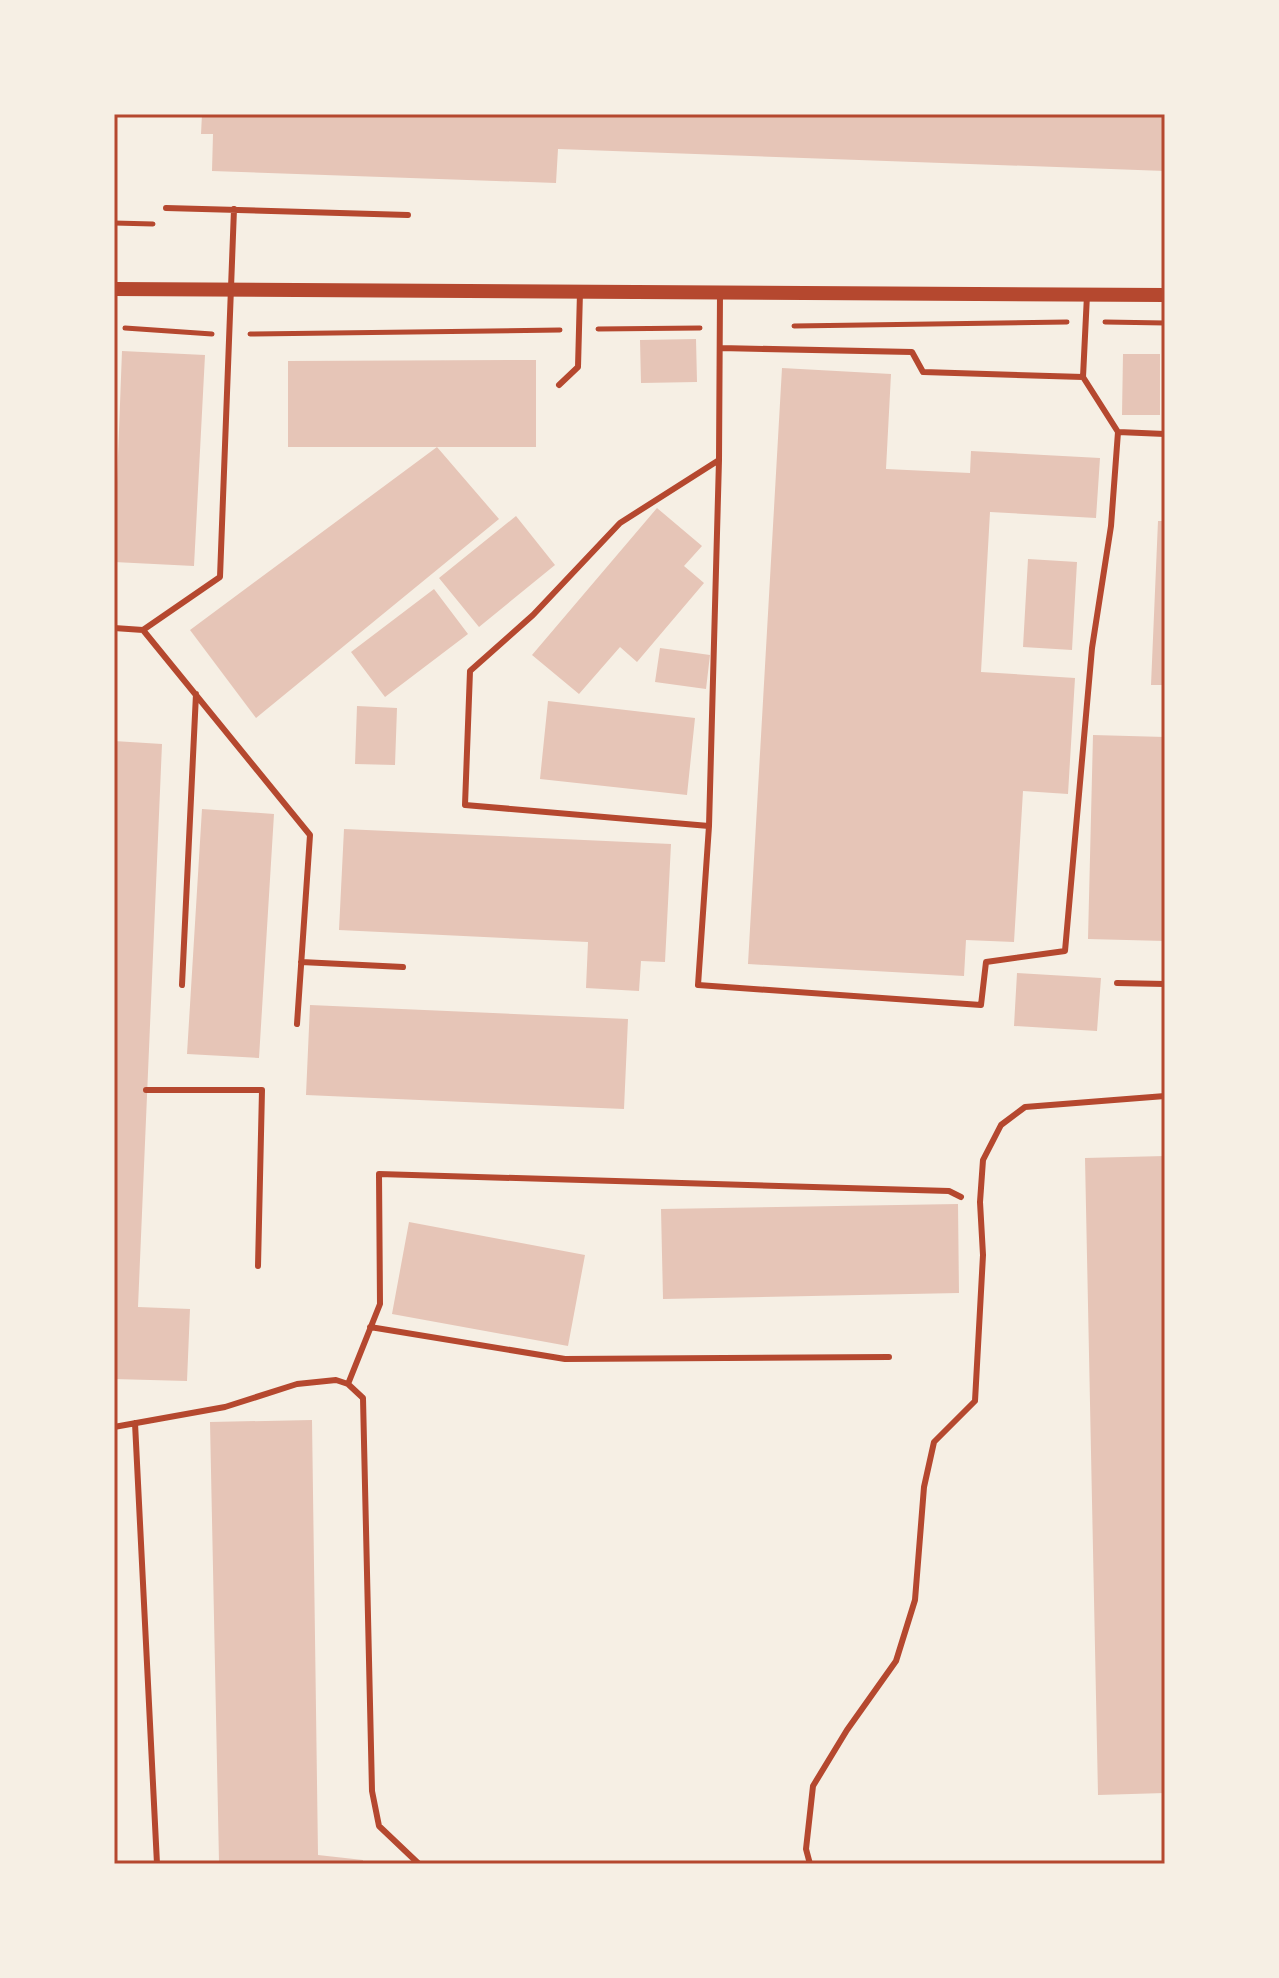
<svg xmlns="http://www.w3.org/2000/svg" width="1279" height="1978" viewBox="0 0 1279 1978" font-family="'PT Sans Narrow',sans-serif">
  <rect width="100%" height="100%" fill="#f6efe4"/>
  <path fill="#e6c5b7" d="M202,114H1165V171L558,149L556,183L212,171L213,134H201Z
    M696,339L697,382L641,383L640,340Z
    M122,351L205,355L194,566L114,562Z
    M1123,354H1160V415H1122Z
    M536,360V447H437L499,519L256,718L190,630L437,447H288V361Z
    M782,368L891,374L886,469L970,473L971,451L1100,458L1096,518L990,512L981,672L1075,678L1068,794L1023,791L1014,942L966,940L964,976L748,964Z
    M657,508L702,546L684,566L704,583L637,662L620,647L579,694L532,655Z
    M516,516L555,565L479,627L439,578Z
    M1158,521H1165V685H1151Z
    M1028,559L1077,562L1072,650L1023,647Z
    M434,589L468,634L385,697L351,652Z
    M660,648L710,655L706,689L655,682Z
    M548,701L695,718L687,795L540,779Z
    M357,706L397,708L395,765L355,764Z
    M1093,735L1165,737V941L1088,939Z
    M114,741L162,744L138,1307L190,1309L187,1381L114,1379Z
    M202,809L274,814L259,1058L187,1054Z
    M344,829L671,844L665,962L641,961L639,991L586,988L588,942L339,930Z
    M1017,973L1101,978L1097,1031L1014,1026Z
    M310,1005L628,1019L624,1109L306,1095Z
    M1165,1156V1793L1098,1795L1085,1158Z
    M958,1204L959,1293L663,1299L661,1209Z
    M409,1222L585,1255L568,1346L392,1314Z
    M312,1420L318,1855L363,1860V1864H269V1861L219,1862L210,1422Z"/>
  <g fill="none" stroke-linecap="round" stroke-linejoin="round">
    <path stroke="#b5482f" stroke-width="5" d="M114,223L153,224
      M1105,322L1165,323
      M794,326L1067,322
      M125,328L212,334
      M598,329L700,328
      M250,334L560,330"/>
    <path stroke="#b5482f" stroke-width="6" d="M166,208L408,215
      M720,348L912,352L923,372L1083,377
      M559,385L578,367L580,292
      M1118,432L1165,434
      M719,460L709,826L698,985L981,1005L986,962L1065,951L1092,648L1111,526L1118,432L1083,377L1087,295
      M114,628L143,630L220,577L234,209
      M143,630L310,835L297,1024
      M709,826L465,805L470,671L533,615L620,523L719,460L720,293
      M301,962L403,967
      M1117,983L1165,984
      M182,985L196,694
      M146,1090H262L258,1266
      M370,1327L565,1359L889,1357
      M348,1384L380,1304L379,1174L949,1191L961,1197
      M135,1423L157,1864
      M114,1427L225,1407L297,1384L336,1380L348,1384L363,1398L372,1791L379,1826L419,1864
      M810,1864L806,1849L813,1786L847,1730L896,1661L915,1600L924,1487L934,1442L975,1401L983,1255L980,1202L983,1160L1001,1125L1025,1107L1165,1096"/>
    <path stroke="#b5482f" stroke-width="14" d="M114,289L1165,295"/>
  </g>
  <rect width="1279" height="1978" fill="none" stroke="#f6efe4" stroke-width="232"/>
  <rect x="116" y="116" width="1047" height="1746" fill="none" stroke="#b5482f" stroke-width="3"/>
</svg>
